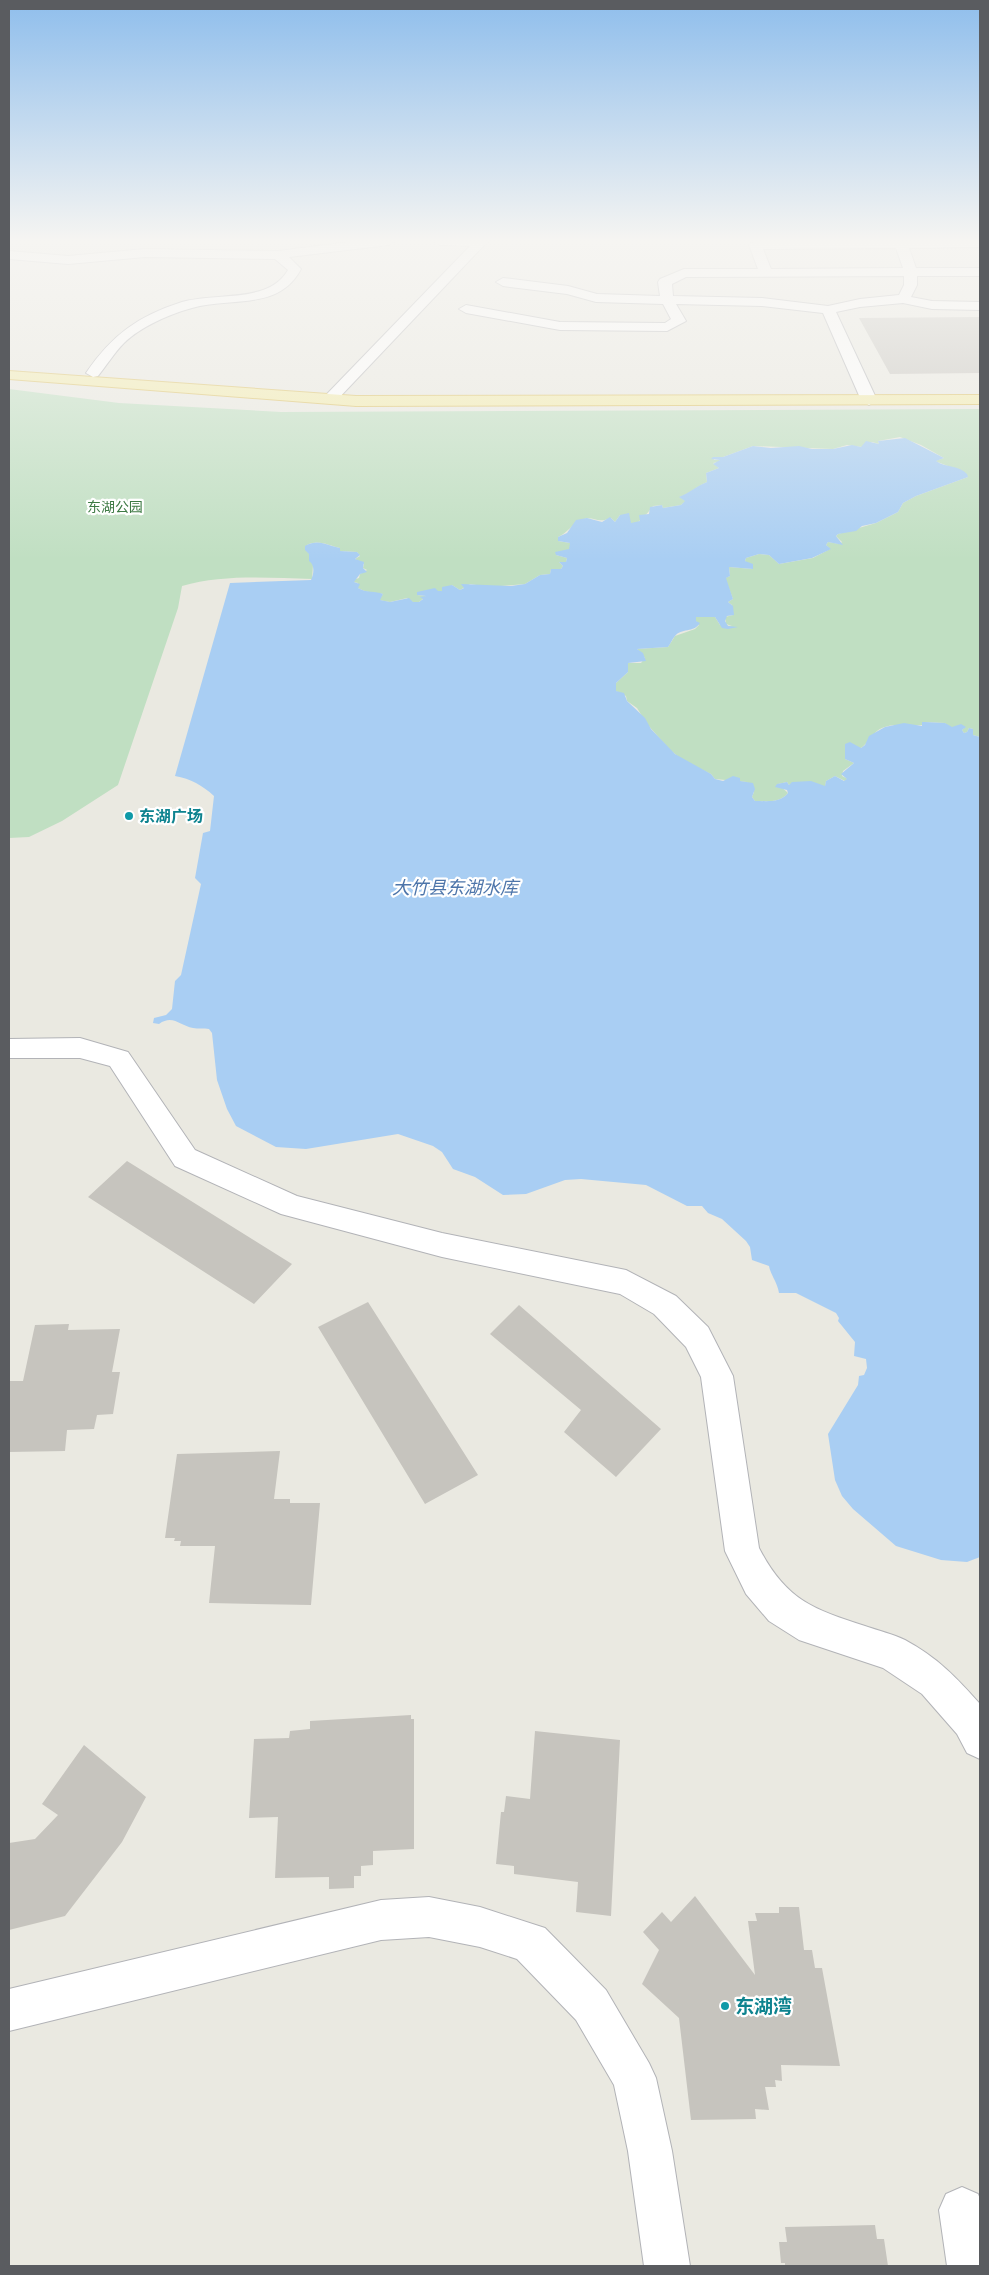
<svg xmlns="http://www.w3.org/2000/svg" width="989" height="2275" viewBox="0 0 989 2275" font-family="Cabin,'Noto Sans SC',sans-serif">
  <rect width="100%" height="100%" fill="#eae9e1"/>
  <path fill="#c0dfc2" d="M9,389L119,403L281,412L980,409V737L973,735V729L969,728L967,732L964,733L962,730L965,727H948L945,723L925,722L922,725C907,727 890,721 877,731C871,736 867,744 861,748L845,747V759L854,763L843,771L842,776L848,779L845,781L835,776L826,781L825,787C811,784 801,779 789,785L787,782L778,784L788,793C780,803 768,801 755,801L752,797L754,792L747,782L715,779L711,774L684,761L670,750L647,724L637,708L627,701L626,696L616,691V683L628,672V663H641L645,658L637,649L668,647L675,636L695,629L699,625L696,621V617H715L720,625L732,626L726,624L725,617L733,615L732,605L728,602L733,599L725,578L730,576L729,567L753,569L745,561L746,558L759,554L769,555L779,564L813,558L830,549L826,545L828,542L840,544L842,542L836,536L838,534L876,523L898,512L903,503L916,496L968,477L953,468L935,461L944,458L921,445L900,437L878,441L879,444L872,442L862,447L847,445L833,449L753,446L723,457H713L714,460H720L719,462L713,463L719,468L706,473L707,482C697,486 691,493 680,497L686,501L681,505L663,508L662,505L653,506C648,513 643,518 637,523H631L620,515L615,522L611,518C597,524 594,516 584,519C572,523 568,533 558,537V541L570,543V549L556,555L567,558L566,562H559L563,566L561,569H551L550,574L540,575L525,584L489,587L470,584L460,590L452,585L442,591L417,592V595L426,596L419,602L414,603L407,598L390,602L379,600L383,594C374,592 366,593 358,588V583L354,582L353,580L359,578L360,574L367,570L363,568L364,564L355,559L360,556L357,552L340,551V548C329,546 319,539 307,545L313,565L312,579C270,578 223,574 182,586L178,608L118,785L62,821L29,837L9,838Z"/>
  <path fill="#a9cef3" d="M905,438L944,458L936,461C946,468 959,465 967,474L968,477L916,496L903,503L898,512L876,523L862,526L856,531L838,534L836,536L843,545L828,542L826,545L831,549L812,558L779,564L769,555L759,554L746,558L745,561L753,564V569L729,567L730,576L726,578L733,599L728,602L733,606L734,615L727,616L725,621L728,626L738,627L728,629L722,628L715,617H696V621L700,623C694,633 681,628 675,636C672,639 671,643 668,647L637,649L643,653L646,661L628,663V672L616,683V691L624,693L627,701L645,718L651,729L675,754L711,774L715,779L723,781L733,776L740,778V781L753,783L755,789L752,797L755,801C768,801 780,803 788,793L787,790L775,787L777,784L787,782L789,785L792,782L811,781L825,786L826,781L835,776L844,781L847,779L841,774L854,763L845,759V744L850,742L861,748L865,745L869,736L885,727L904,723L922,726V722H925L945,723L952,727L961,724L966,727L962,730L964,733L967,732L969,728L973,729V735L980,737V1557L967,1562L941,1560L896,1546L853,1509L842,1496L835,1480L828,1434L858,1385L859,1376L864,1375L867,1368L866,1359L854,1356L855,1342L838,1321L839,1318L836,1313L796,1293H779C777,1281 771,1276 769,1266L752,1260L750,1247L746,1241L722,1219L708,1213L702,1206H687L646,1185L581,1179L565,1180L526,1194L503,1195L475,1177L453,1169L442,1152L433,1146L398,1134L306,1149L276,1147L236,1126L227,1109L217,1080L212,1033L209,1029C204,1028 198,1029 193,1028C180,1026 173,1014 159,1024L153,1023L154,1018L166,1015L172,1009L175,981L181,975L201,884L195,878L203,833L210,831L214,796C202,785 191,779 175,776L230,583L311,580C314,574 315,565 309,561V554L305,550V546C319,538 328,546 340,548V551L357,552L360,555L355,559L364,562L363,568L367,572L360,574L354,582L360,584L358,588C366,593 376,591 383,594L380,600L390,602L409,598L413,602H419L423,599L420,597L426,596L417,595V592L435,588L438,591H442V587L452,585L460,590L464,588L461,584L511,586L525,584L540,575L550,574L551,569H561L563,566L559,562H566L567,558L556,555L555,552L569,549L570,543L558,541V537L567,533L576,520L587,518L602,522L610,517L615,522L620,515L629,513L631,523L640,521L639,515L649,514L650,507L662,505L663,508L681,505L685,501L679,497C690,493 696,486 707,482L706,473L719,468L713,464L720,460L711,459L713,457H723L753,446L771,448L799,446L812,449H833L852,445L861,447L866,441L879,444L878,441Z"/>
  <path fill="#c6c4be" d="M980,317V373L890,374L859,318Z
    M127,1161L292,1264L254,1304L88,1197Z
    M368,1302L478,1475L425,1504L318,1327Z
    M519,1305L661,1429L616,1477L564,1432L581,1410L490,1334Z
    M69,1324L68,1330L120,1329L112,1372H120L113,1414L97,1415L94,1429L67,1430L65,1451L9,1452V1381H23L35,1325Z
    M280,1451L274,1499H290V1503H320L311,1605L209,1603L215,1546H180L181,1541H174L175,1538H165L177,1454Z
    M411,1715V1719H414V1849L373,1851V1865L361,1866V1876H354V1888L329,1889V1877L275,1878L278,1817L249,1818L254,1739L289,1738L290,1731L310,1729V1721Z
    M535,1731L620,1740L611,1916L576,1912L578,1882L514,1874V1866L496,1864L501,1812H504L506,1796L530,1799Z
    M84,1745L146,1797L122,1842L65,1916L9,1930V1843L35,1839L58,1815L42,1804Z
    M695,1896L755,1975L748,1921H757L755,1913H779V1907H799L804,1950H812L815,1968H822L840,2066L781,2065L782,2081L775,2080L776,2087H765L769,2110L755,2109L756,2119L691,2120L679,2018L642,1984L659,1950L643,1932L662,1912L671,1922Z
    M875,2225L877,2239H884L888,2266H785V2263H781L779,2242H787L785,2227Z"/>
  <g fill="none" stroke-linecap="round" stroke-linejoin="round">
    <defs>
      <path id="minor" d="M358,241H395L389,245L289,257L301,269C279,311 231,297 192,308C170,314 140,327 124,343C114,353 107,365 98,376L93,377L86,373C112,335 138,316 182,302C215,292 269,304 288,270L275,259L145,257L68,264L9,259V251L68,256L145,249L278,251Z
        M434,241H488L335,402H325L322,399L325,396L470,246L440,245Z
        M755,241H980V247L909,248L916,268H980V276H917V285L911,297L932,301L980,302V310L932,309L903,303L860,307L836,312L877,400L869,405L861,400L823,313L762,306L676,304L686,321L667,331L560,330L466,313L459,309L466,305L560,322L665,323L671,319L663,304L596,302L567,294L503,286L496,282L503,278L568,286L597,294L660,296L658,282L660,279L684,269H758L749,245ZM896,248L903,268L771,269L763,249ZM904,276V285L899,295L860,299L828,306L762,298L673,296L672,284L686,277Z
        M80,1038L128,1052L195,1150L297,1196L442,1233L626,1270L676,1296L708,1327L733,1376L759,1548C786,1600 812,1609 865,1626C879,1631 893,1634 905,1640C938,1658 956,1677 980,1704V1759L967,1753L957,1734L922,1694L883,1668L799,1640L769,1621L746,1594L725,1551L701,1377L686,1347L654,1314L620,1294L442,1257L281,1214L175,1166L110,1066L80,1058H9V1039Z
        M429,1897L480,1907L545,1928L606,1990L649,2063L656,2078L672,2151L690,2266H644L628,2151L614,2085L576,2020L517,1959L480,1947L429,1937L381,1940L9,2031V1989L381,1900Z
        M962,2187L978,2194L980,2199V2266H947L939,2210L946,2194Z"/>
      <path id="major" d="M9,371L356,396L980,395V404L356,406L9,379Z"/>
    </defs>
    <use href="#minor" stroke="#b2b3b7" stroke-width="2"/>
    <use href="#major" stroke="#ddc367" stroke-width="2"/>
    <use href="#minor" fill="#fff" fill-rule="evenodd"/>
    <use href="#major" fill="#f3ecad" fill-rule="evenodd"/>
  </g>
  <linearGradient id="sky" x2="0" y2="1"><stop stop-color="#8fbeec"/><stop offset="0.43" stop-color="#f6f5f2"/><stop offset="1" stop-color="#f6f5f2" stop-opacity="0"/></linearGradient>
  <rect width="989" height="560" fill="url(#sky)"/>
  <g fill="#0f9aa8" stroke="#fff" stroke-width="2">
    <circle cx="129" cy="816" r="5"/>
    <circle cx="725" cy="2006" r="5"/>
  </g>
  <g text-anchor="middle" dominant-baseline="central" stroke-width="4.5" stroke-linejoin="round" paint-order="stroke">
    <g font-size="14" fill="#3e7a44" stroke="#fff">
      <text x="115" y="507">东湖公园</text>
    </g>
    <g font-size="16" font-weight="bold" fill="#0d838f" stroke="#fff" text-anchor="start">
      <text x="139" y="816">东湖广场</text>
    </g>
    <g font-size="18" font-style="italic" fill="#4d75aa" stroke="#fff">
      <text x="455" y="888">大竹县东湖水库</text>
    </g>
    <g font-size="19" font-weight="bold" fill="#0d838f" stroke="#fff" text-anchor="start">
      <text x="735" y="2006">东湖湾</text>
    </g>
  </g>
  <rect width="989" height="2275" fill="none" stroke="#5a5c60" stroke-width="20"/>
</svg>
